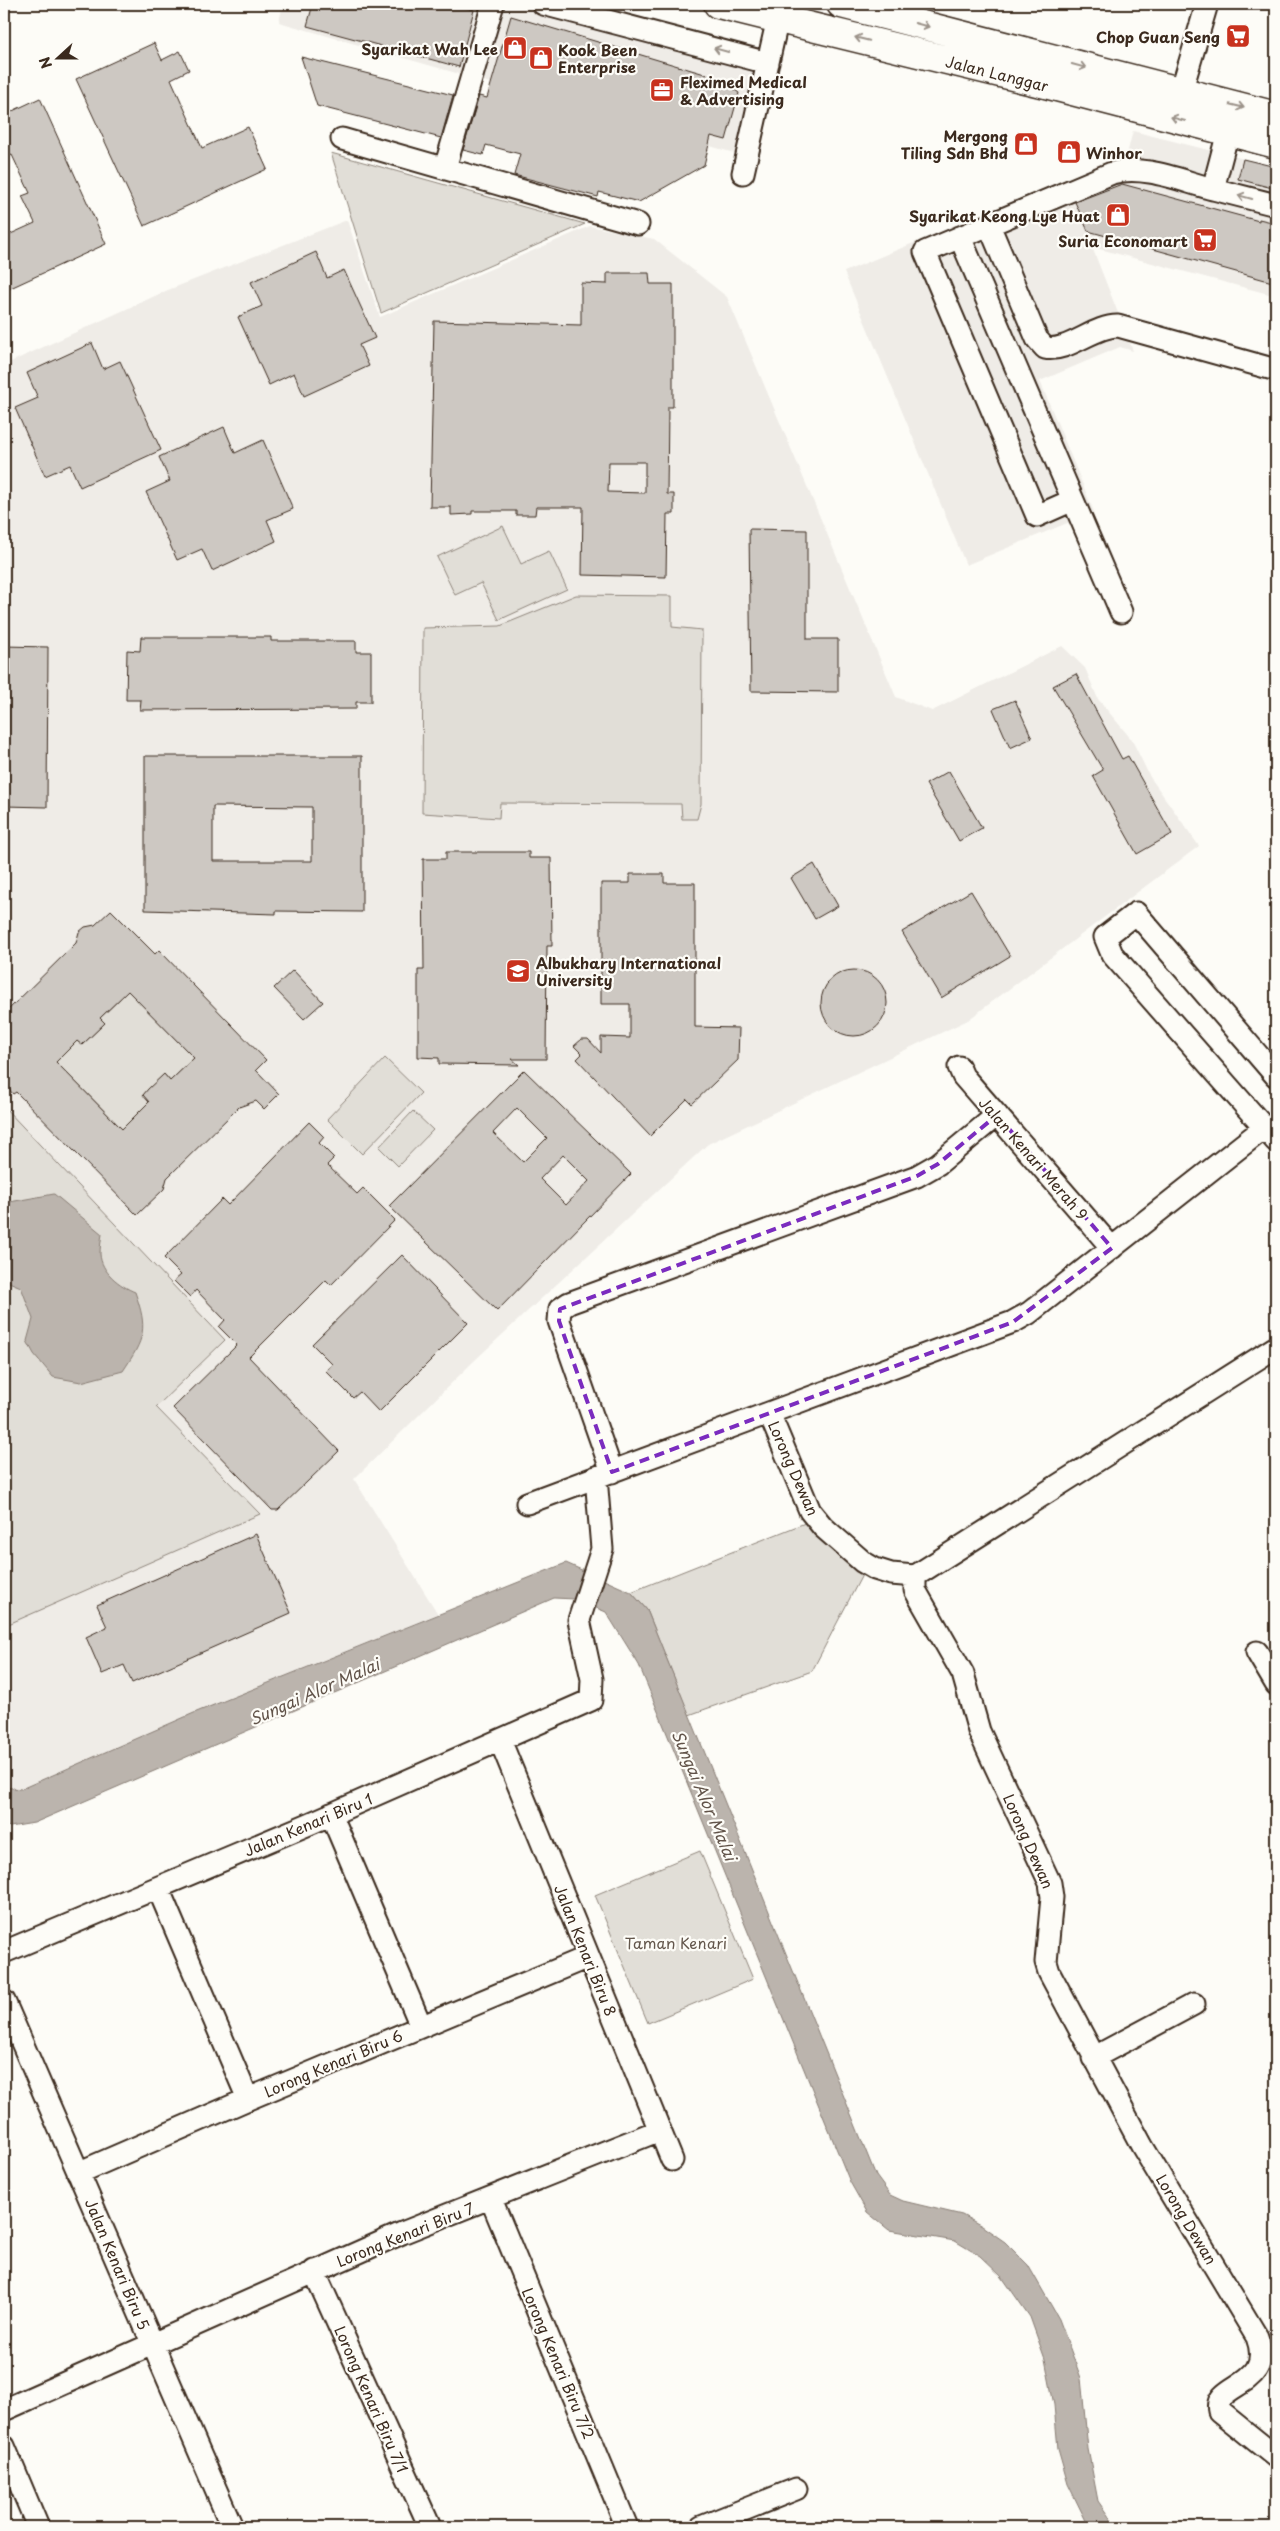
<svg xmlns="http://www.w3.org/2000/svg" width="1280" height="2531" viewBox="0 0 1280 2531" font-family="'Playpen Sans',sans-serif">
  <rect width="100%" height="100%" fill="#fdfcf7"/>
  <filter id="ink" filterUnits="userSpaceOnUse"><feTurbulence type="fractalNoise" baseFrequency=".02" numOctaves="2"/><feDisplacementMap in="SourceGraphic" scale="10" xChannelSelector="R" yChannelSelector="G"/><feConvolveMatrix kernelMatrix="1 2 1 2 8 2 1 2 1" color-interpolation-filters="sRGB"/></filter>
  <g filter="url(#ink)">
    <path fill="#efece7" d="M283,4H555L779,61L755,159L279,22Z
      M1133,131L1276,167V296L1092,247L1133,351L1120,347L1040,381L1094,512L966,565L844,272L1127,154Z
      M347,220L380,317L590,226L654,239L727,297L896,697L932,711L1062,646L1085,668L1098,699L1132,740L1150,777L1199,846L968,1020L708,1144L475,1360L354,1479L438,1614L194,1713L21,1789L12,1790L4,1787V365L168,290Z"/>
    <path fill="#e1ded7" stroke="#8e847a" d="M331,153L585,224L381,313Z
      M503,526L521,564L549,551L567,589L499,620L481,583L455,595L437,557Z
      M576,595L672,596V627L702,630L701,804L697,819H682L681,804L500,803L499,818L422,813L423,628L500,626Z
      M123,985L194,1058L170,1081L164,1074L143,1095L149,1102L122,1129L56,1062L77,1041L82,1045L105,1023L100,1018L120,999Z
      M385,1058L421,1093L362,1154L327,1119Z
      M4,1107L225,1340L156,1407L260,1514L4,1626Z
      M413,1111L433,1130L398,1166L379,1147Z
      M805,1523L862,1575L812,1671L689,1715L647,1610L631,1592Z
      M700,1851L753,1979L648,2023L595,1895Z"/>
    <path fill="#bbb4ad" stroke="#887d74" d="M54,1194L102,1234C101,1240 100,1248 100,1254C101,1272 120,1286 135,1292C148,1329 145,1338 123,1371L81,1382L53,1377L34,1354L27,1341L33,1319L21,1287L4,1280V1203Z
      M566,1563L631,1592L647,1610L876,2176L890,2195L903,2201L962,2215L982,2226L1005,2242L1028,2265L1059,2319L1081,2378L1088,2449L1098,2501L1116,2527H1089L1068,2484L1058,2449L1054,2405L1045,2359L1030,2317L1002,2277L980,2256L955,2241L889,2230L867,2212L850,2182L639,1665L606,1612L575,1599L554,1598L34,1823L10,1827L4,1825V1787L21,1789L194,1713Z"/>
    <path fill="#cdc8c2" stroke="#3b2a1e" fill-rule="evenodd" d="M313,4H452L474,10L459,67L307,26Z
      M511,16L718,78L739,93L726,140L711,136L704,165L639,202L599,192L598,197L514,175L520,154L486,145L483,155L463,150L479,96L487,98Z
      M154,43L162,60L180,51L189,70L171,79L202,148L248,127L267,169L144,226L76,79Z
      M301,57L453,95L441,138L317,106Z
      M40,98L106,244L4,291V237L35,223L22,196L30,193L12,155L4,158V115Z
      M1243,159L1276,167V189L1238,179Z
      M1122,184L1259,221V219L1276,223V283L1088,231L1075,202Z
      M316,252L327,278L344,270L375,338L359,345L369,366L304,396L294,373L269,385L238,317L262,306L251,282Z
      M607,273H649L650,284H673V407H668L667,494H674V514H667L666,577L582,575L583,507H536L535,515H516V511H472V514L451,515V507H430L434,321L581,325V283L607,284ZM609,462H645V493L608,492Z
      M92,343L103,369L120,361L161,450L80,487L70,465L45,476L15,408L38,398L27,373Z
      M224,427L235,453L263,440L293,509L267,520L276,541L212,571L202,549L177,560L146,492L170,481L159,457Z
      M749,529L807,530V639H838V692L751,691Z
      M141,637H271V641H356V652H371V702H356V709L140,710L141,700H126L127,650L140,651Z
      M4,646L48,647L47,807L4,806Z
      M1076,674L1122,759L1128,756L1172,834L1137,854L1093,776L1103,770L1053,686Z
      M1015,700L1032,738L1010,748L993,709Z
      M145,756H362V912L276,911V914L145,910ZM213,806L312,807V861H213Z
      M949,771L982,828L959,841L926,784Z
      M446,852H529V858H551L552,946H547L546,1059H512L519,1065L439,1064V1058L418,1057V970H424L423,859H446Z
      M814,864L838,906L815,919L791,878Z
      M630,874H664V883H695V1027L739,1028L738,1060L692,1104L687,1099L650,1136L577,1059L582,1054L574,1046L582,1039H588L601,1053V1037L630,1038V1004H601V883H630Z
      M971,891L1010,956L941,998L902,932Z
      M111,910L155,954L159,950L266,1060L256,1070L279,1094L264,1109L256,1101L239,1107L167,1178L164,1189L137,1215L16,1092L13,1094L4,1084V1014L76,943L79,932L85,927L95,925ZM128,991L194,1058L170,1081L164,1074L148,1089L143,1095L149,1102L122,1129L56,1062L77,1041L82,1045L105,1023L100,1018Z
      M821 1003a33 33 0 1 1 66 0a33 33 0 1 1-66 0Z
      M293,970L323,1002L304,1019L274,988Z
      M524,1070L631,1174L497,1311L389,1206ZM517,1108L547,1138L523,1162L493,1133ZM563,1155L589,1181L566,1205L540,1179Z
      M309,1122L324,1137L319,1143L334,1158L327,1165L357,1194L363,1188L395,1220L331,1285L326,1280L249,1357L339,1451L278,1510H272L173,1408L237,1345L219,1327L225,1320L196,1290L190,1297L174,1281L181,1275L164,1258L222,1199L228,1205Z
      M402,1255L468,1323L379,1412L360,1392L353,1398L326,1371L332,1364L312,1344Z
      M256,1534L291,1613L132,1683L124,1665L102,1674L86,1637L107,1627L97,1605Z"/>
    <g fill="none" stroke-linecap="round" stroke-linejoin="round">
      <defs>
        <path id="minor" d="M543,4L768,63
          M1181,92L1207,4
          M342,139L638,224
          M445,168L493,4
          M743,173L778,18
          M1213,189L1276,205
          M989,225L1037,339L1045,348C1067,353 1095,325 1118,326L1276,370
          M960,237L1121,612
          M1073,500L1037,516L925,252L1112,173C1144,164 1181,181 1213,189L1228,132
          M959,1067L963,1076L1112,1248
          M1276,1076L1136,913L1105,937L1112,954L1276,1141
          M769,1413L810,1511L823,1527L863,1562L875,1569L891,1574L915,1576V1590L963,1674L979,1731L1050,1883L1052,1897L1046,1962L1049,1972L1142,2146L1257,2337C1276,2388 1212,2382 1219,2411L1276,2457
          M612,1472L559,1321L560,1309L569,1303L917,1176L938,1164L997,1115
          M527,1503L1013,1322L1029,1313L1264,1128
          M915,1576L1276,1347
          M1257,1652L1276,1684
          M500,1740L672,2160
          M331,1814L421,2026
          M158,1888L248,2099
          M4,1952L309,1824L591,1700L592,1679L579,1620L602,1549L596,1477
          M4,2001L232,2527
          M1093,2058L1194,2004
          M78,2173L248,2099L588,1957
          M491,2199L627,2527
          M314,2271L430,2527
          M4,2410L402,2233L660,2130
          M4,2446L38,2527
          M701,2527L796,2489"/>
        <path id="primary" d="M718,4L1045,84L1276,144
          M841,4L1276,116"/>
      </defs>
      <use href="#minor" stroke="#3b2a1e" stroke-width="25"/>
      <use href="#primary" stroke="#3b2a1e" stroke-width="31"/>
      <use href="#minor" stroke="#fdfcf7" stroke-width="21"/>
      <use href="#primary" stroke="#fdfcf7" stroke-width="28"/>
    </g>
    <defs><path id="oneway-shaft" d="M-6 0H5M1.5-3L5.5 0L1.5 3" fill="none" stroke-width="1.6" stroke-linecap="round" stroke-linejoin="round" transform="scale(1.25)"/></defs>
    <g stroke="#9c938a">
      <use href="#oneway-shaft" transform="translate(922 25) rotate(15)"/>
      <use href="#oneway-shaft" transform="translate(862 39) rotate(-166)"/>
      <use href="#oneway-shaft" transform="translate(721 50) rotate(-165)"/>
      <use href="#oneway-shaft" transform="translate(1079 66) rotate(15)"/>
      <use href="#oneway-shaft" transform="translate(1237 106) rotate(14)"/>
      <use href="#oneway-shaft" transform="translate(1178 119) rotate(-165)"/>
      <use href="#oneway-shaft" transform="translate(1245 197) rotate(-165)"/>
    </g>
  </g>
  <path fill="none" stroke="#7b2cbf" stroke-width="4" stroke-dasharray="10 6" stroke-linejoin="round" d="M997,1115L1112,1248L1013,1322L612,1472L559,1321L560,1309L917,1176L938,1164Z"/>
  <defs>
    <symbol id="supermarket-square" viewBox="-11 -11 22 22"><rect x="-9" y="-9" width="18" height="18" rx="4" fill="#c8321e" stroke="#fdfcf7"/><path d="M-6-5.5h2.5l.6 2H6L4.5 2H-2.5L-4.4-4H-6ZM-1.5 3.2a1.3 1.3 0 1 0 .1 0ZM3 3.2a1.3 1.3 0 1 0 .1 0Z" fill="#fff"/></symbol>
    <symbol id="shop-square" viewBox="-11 -11 22 22"><rect x="-9" y="-9" width="18" height="18" rx="4" fill="#c8321e" stroke="#fdfcf7"/><path d="M-5-2.5h2.3a2.7 3.5 0 0 1 5.4 0H5L5.5 6h-11ZM-1.5-2.5h3a1.5 2.3 0 0 0-3 0Z" fill="#fff"/></symbol>
    <symbol id="office-square" viewBox="-11 -11 22 22"><rect x="-9" y="-9" width="18" height="18" rx="4" fill="#c8321e" stroke="#fdfcf7"/><path d="M-6-3h4V-5.5h4V-3h4V5H-6ZM-1-4.5V-3h2v-1.5ZM-6 0V1H6V0Z" fill="#fff"/></symbol>
    <symbol id="university-square" viewBox="-11 -11 22 22"><rect x="-9" y="-9" width="18" height="18" rx="4" fill="#c8321e" stroke="#fdfcf7"/><path d="M0-5L7-2L0 1L-7-2ZM-4 1L0 2.5L4 1V4Q0 6-4 4Z" fill="#fff"/></symbol>
  </defs>
  <g fill-rule="evenodd">
    <use href="#supermarket-square" x="1224" y="22" width="28" height="28"/>
    <use href="#shop-square" x="501" y="34" width="28" height="28"/>
    <use href="#shop-square" x="527" y="44" width="28" height="28"/>
    <use href="#office-square" x="648" y="76" width="28" height="28"/>
    <use href="#shop-square" x="1012" y="130" width="28" height="28"/>
    <use href="#shop-square" x="1055" y="138" width="28" height="28"/>
    <use href="#shop-square" x="1104" y="201" width="28" height="28"/>
    <use href="#supermarket-square" x="1191" y="226" width="28" height="28"/>
    <use href="#university-square" x="504" y="957" width="28" height="28"/>
  </g>
  <g text-anchor="middle" dominant-baseline="central" stroke-width="4.5" stroke-linejoin="round" paint-order="stroke">
    <g font-size="15" font-weight="bold" fill="#3b2a1e" stroke="#fdfcf7" text-anchor="end">
      <text x="1220" y="36">Chop Guan Seng</text>
      <text x="498" y="48">Syarikat Wah Lee</text>
      <text x="558" y="49" text-anchor="start">Kook Been<tspan x="558" dy="17">Enterprise</tspan></text>
      <text x="680" y="81" text-anchor="start">Fleximed Medical<tspan x="680" dy="17">&amp; Advertising</tspan></text>
      <text x="1008" y="135">Mergong<tspan x="1008" dy="17">Tiling Sdn Bhd</tspan></text>
      <text x="1086" y="152" text-anchor="start">Winhor</text>
      <text x="1100" y="215">Syarikat Keong Lye Huat</text>
      <text x="1188" y="240">Suria Economart</text>
      <text x="536" y="962" text-anchor="start">Albukhary International<tspan x="536" dy="17">University</tspan></text>
    </g>
    <g font-size="15" fill="#3b2a1e" stroke="#fdfcf7">
      <text transform="translate(997 73) rotate(14)">Jalan Langgar</text>
      <text transform="translate(1034 1158) rotate(49)">Jalan Kenari Merah 9</text>
      <text transform="translate(794 1468) rotate(66)">Lorong Dewan</text>
      <text transform="translate(308 1824) rotate(-23)">Jalan Kenari Biru 1</text>
      <text transform="translate(1029 1841) rotate(66)">Lorong Dewan</text>
      <text transform="translate(586 1950) rotate(68)">Jalan Kenari Biru 8</text>
      <text transform="translate(333 2063) rotate(-23)">Lorong Kenari Biru 6</text>
      <text transform="translate(1187 2219) rotate(59)">Lorong Dewan</text>
      <text transform="translate(405 2234) rotate(-22)">Lorong Kenari Biru 7</text>
      <text transform="translate(118 2264) rotate(67)">Jalan Kenari Biru 5</text>
      <text transform="translate(559 2363) rotate(67)">Lorong Kenari Biru 7/2</text>
      <text transform="translate(372 2399) rotate(66)">Lorong Kenari Biru 7/1</text>
    </g>
    <g font-size="15" fill="#64574c" stroke="#fdfcf7">
      <text x="676" y="1942">Taman Kenari</text>
    </g>
    <g font-size="16" font-style="italic" fill="#615349" stroke="#fdfcf7">
      <text transform="translate(314 1691) rotate(-24)">Sungai Alor Malai</text>
      <text transform="translate(705 1795) rotate(67)">Sungai Alor Malai</text>
    </g>
  </g>
  <rect width="1280" height="2531" fill="none" stroke="#fdfcf7" stroke-width="20"/>
  <rect x="10" y="10" width="1260" height="2511" fill="none" stroke="#3b2a1e" stroke-width="2" filter="url(#ink)"/>
  <g transform="translate(58 58) rotate(249)" stroke="#fdfcf7" stroke-width="4" paint-order="stroke">
  <path d="M0-4L9 19L0 12L-9 19Z" fill="#3b2a1e"/>
  <text y="-8" font-size="14" font-weight="bold" text-anchor="middle" fill="#3b2a1e">N</text>
  </g>
</svg>
